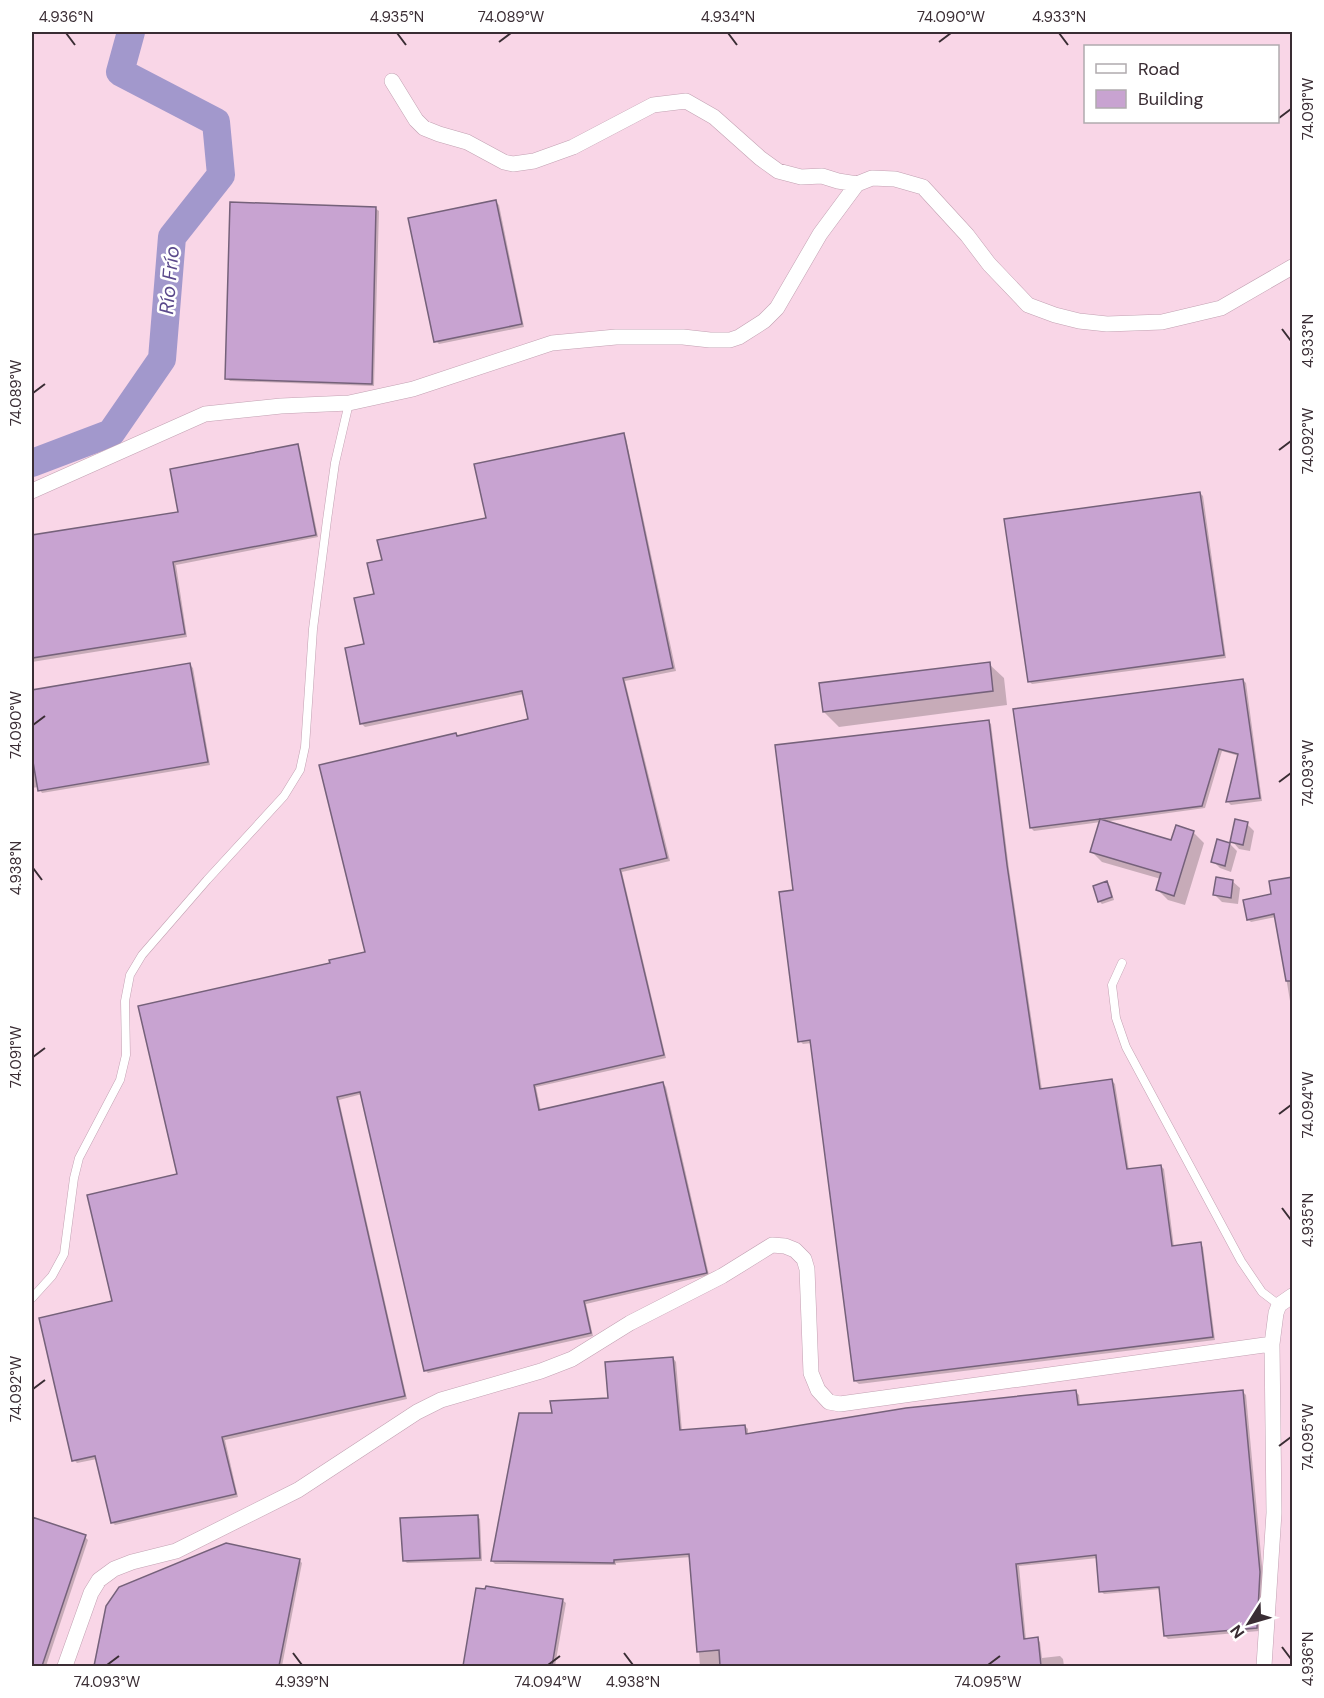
<svg xmlns="http://www.w3.org/2000/svg" width="1324" height="1698" viewBox="0 0 1324 1698" font-family="'DM Sans',sans-serif">
  <rect width="100%" height="100%" fill="#f9d6e7"/>
  <path fill="#0003" d="M496,202L499,205L524,327L439,344L436,341Z
    M375,208L379,211L374,386L230,381L227,378Z
    M623,435L626,438L676,671L625,681L670,861L622,872L666,1058L536,1087L541,1111L663,1083L666,1087L709,1275L586,1304L593,1336L428,1373L425,1370L362,1094L339,1100L407,1399L225,1440L238,1497L115,1525L112,1522L97,1459L77,1463L74,1460L114,1303L178,1175L332,964L366,954L455,734L458,737L530,720L524,694L365,727L362,724L366,646L383,561L487,519Z
    M297,446L300,449L318,537L176,565L187,637L32,662V536L180,513Z
    M1200,493L1203,496L1226,658L1032,684L1029,681Z
    M989,664L1004,678L1007,705L839,727L824,712Z
    M190,665L193,668L210,765L42,793L38,787L32,788V691Z
    M1243,680L1246,683L1262,801L1231,805L1228,802L1239,756L1222,751L1205,808L1103,822L1172,842L1193,832L1204,843L1185,905L1168,900L1158,890L1161,879L1102,862L1092,852L1101,822L1034,831L1031,828Z
    M988,721L991,724L1009,869L1042,1090L1111,1080L1115,1084L1129,1170L1161,1166L1164,1169L1174,1247L1200,1244L1203,1247L1215,1340L859,1384L855,1381L812,1043L803,1044L800,1041L795,892Z
    M1247,824L1254,831L1250,851L1239,849L1232,841Z
    M1230,844L1237,851L1231,872L1220,868L1213,861Z
    M1292,878V1013L1276,917L1251,922L1248,919Z
    M1232,881L1240,888L1238,904L1222,902L1215,895Z
    M1107,883L1110,886L1114,900L1102,904L1099,901Z
    M673,1358L676,1362L682,1431L745,1426L748,1429V1435L1076,1392L1079,1395L1080,1406L1243,1392L1246,1395L1263,1576L1259,1631L1168,1639L1165,1636L1161,1589L1104,1594L1101,1591L1098,1558L1019,1566L1026,1640L1037,1639L1040,1642L1042,1658L1060,1656L1063,1659L1064,1666H700L691,1557L616,1563V1565L495,1564L492,1561L554,1414L610,1400Z
    M477,1516L480,1519L482,1561L407,1563L404,1560Z
    M32,1519L85,1537L88,1540L46,1666H32Z
    M299,1560L302,1563L282,1666H96L108,1606Z
    M477,1590L562,1600L566,1603L555,1666H465Z"/>
  <g fill="none" stroke-linecap="round" stroke-linejoin="round">
    <path stroke="#a298cc" stroke-width="28" d="M32,463L111,433L162,359L172,237L221,175L216,122L120,72L131,32"/>
  </g>
  <path fill="#c8a3d1" stroke="#75617a" stroke-width="1.5" d="M496,200L522,324L434,342L408,218Z
    M230,202L376,207L372,384L225,379Z
    M624,433L673,668L623,678L667,858L620,869L664,1055L534,1085L539,1110L663,1082L707,1273L584,1301L591,1333L424,1371L360,1092L337,1097L405,1396L222,1437L236,1494L111,1523L95,1456L72,1461L39,1318L112,1301L87,1195L177,1174L138,1006L330,963L329,960L365,952L319,765L456,733L457,736L528,719L522,691L360,724L345,648L364,644L354,598L374,594L367,563L382,560L377,540L486,518L474,464Z
    M298,444L316,535L173,562L185,634L32,658V535L178,512L170,469Z
    M1200,492L1224,655L1028,682L1004,519Z
    M990,662L993,691L823,712L819,683Z
    M190,663L208,762L38,791L32,756V690Z
    M1243,679L1260,798L1226,802L1238,754L1219,749L1202,806L1030,828L1013,709Z
    M989,720L1007,865L1040,1089L1112,1079L1127,1169L1161,1165L1172,1246L1201,1242L1213,1337L854,1381L810,1040L798,1042L779,892L793,890L775,745Z
    M1100,819L1171,840L1176,825L1194,831L1174,896L1156,890L1161,873L1090,852Z
    M1235,819L1248,822L1243,845L1230,842Z
    M1217,839L1230,843L1225,866L1211,862Z
    M1216,877L1233,880L1231,898L1213,895Z
    M1293,877V981H1286L1274,914L1247,920L1243,900L1271,894L1269,881Z
    M1107,881L1112,897L1098,902L1093,886Z
    M673,1357L680,1430L745,1425L746,1434L906,1408L1076,1390L1078,1405L1243,1390L1260,1572L1257,1628L1164,1636L1159,1587L1099,1592L1096,1555L1016,1564L1024,1639L1038,1637L1041,1666H720L719,1650L697,1652L689,1554L614,1560V1563L491,1561L519,1413H552L550,1401L608,1398L605,1362Z
    M478,1515L480,1558L403,1561L400,1518Z
    M32,1517L86,1535L42,1666H32Z
    M226,1543L300,1559L279,1666H94L106,1606L119,1587Z
    M486,1586L563,1599L552,1666H463L476,1588L485,1589Z"/>
  <g fill="none" stroke-linecap="round" stroke-linejoin="round">
    <defs>
      <path id="service" d="M1122,963L1112,985L1116,1018L1126,1047L1241,1261L1262,1292L1279,1305
        M32,1298L52,1276L64,1254L74,1178L79,1158L120,1080L126,1055L125,1001L130,975L142,955L207,880L284,796L300,770L305,747L313,629L327,520L335,463L349,403"/>
      <path id="minor" d="M392,81L416,120L424,128L439,134L467,142L504,162L513,164L534,161L573,147L653,105L686,101L714,117L760,158L778,171L801,177L822,176L838,181L857,184
        M32,491L205,414L281,406L349,403L413,389L552,343L616,337H683L710,340H730L739,337L764,321L777,308L820,234L857,184L872,178L895,179L923,187L967,235L989,264L1028,305L1055,315L1079,321L1107,324L1162,322L1221,308L1292,267
        M65,1666L91,1593L99,1580L114,1569L132,1562L176,1551L298,1490L417,1412L441,1400L541,1371L572,1359L630,1323L722,1276L772,1245L785,1246L795,1250L804,1259L807,1269L811,1373L818,1390L829,1402L840,1404L1272,1344
        M1264,1666L1274,1513L1272,1344L1276,1313L1279,1305L1292,1296"/>
    </defs>
    <use href="#service" stroke="#c2a1b2" stroke-width="9"/>
    <use href="#minor" stroke="#c2a1b2" stroke-width="16"/>
    <use href="#service" stroke="#fff" stroke-width="8"/>
    <use href="#minor" stroke="#fff" stroke-width="15"/>
  </g>
  <path fill="none" stroke="#3a2d34" stroke-width="2" d="M66,33L75,45M397,33L406,45M728,33L737,45M1059,33L1068,45M499,42L511,33M939,42L951,33M1279,118L1291,109M1282,329L1291,341M33,393L45,384M1279,450L1291,441M33,725L45,716M1279,782L1291,773M33,868L42,880M33,1057L45,1048M1279,1114L1291,1105M1282,1208L1291,1220M33,1389L45,1380M1279,1446L1291,1437M1282,1647L1291,1659M293,1653L302,1665M624,1653L633,1665M107,1665L119,1656M548,1665L560,1656M988,1665L1000,1656"/>
  <g text-anchor="middle" dominant-baseline="central" stroke-width="5" stroke-linejoin="round" paint-order="stroke">
    <g font-size="20" font-style="italic" fill="#5a498b" stroke="#fff">
      <text transform="translate(169 280) rotate(-85)">Río Frío</text>
    </g>
  </g>
  <rect width="1324" height="1698" fill="none" stroke="#ffffff" stroke-width="66"/>
  <rect x="1084" y="45" width="195" height="78" fill="#ffffff" stroke="#b0abae" stroke-width="1.5"/>
  <rect x="1096" y="64" width="30" height="9" fill="#ffffff" stroke="#b0abae" stroke-width="1.5"/>
  <text x="1138" y="75" font-size="18" fill="#3a2d34">Road</text>
  <rect x="1096" y="90" width="30" height="18" fill="#c8a3d1" stroke="#b0abae" stroke-width="1.5"/>
  <text x="1138" y="105" font-size="18" fill="#3a2d34">Building</text>
  <g transform="translate(1249 1623) rotate(233)" stroke="#ffffff" stroke-width="4.5" paint-order="stroke">
  <path d="M0-4.5L10 22L0 15L-10 22Z" fill="#3a2d34"/>
  <text y="-9" font-size="16" font-weight="bold" text-anchor="middle" fill="#3a2d34">N</text>
  </g>
  <rect x="33" y="33" width="1258" height="1632" fill="none" stroke="#3a2d34" stroke-width="2"/>
  <g font-size="15" text-anchor="middle" fill="#3a2d34">
    <text x="66" y="22">4.936°N</text>
    <text x="397" y="22">4.935°N</text>
    <text x="511" y="22">74.089°W</text>
    <text x="728" y="22">4.934°N</text>
    <text x="951" y="22">74.090°W</text>
    <text x="1059" y="22">4.933°N</text>
    <text transform="translate(1308 109) rotate(-90)" y="5">74.091°W</text>
    <text transform="translate(1308 341) rotate(-90)" y="5">4.933°N</text>
    <text transform="translate(16 393) rotate(-90)" y="5">74.089°W</text>
    <text transform="translate(1308 441) rotate(-90)" y="5">74.092°W</text>
    <text transform="translate(16 725) rotate(-90)" y="5">74.090°W</text>
    <text transform="translate(1308 773) rotate(-90)" y="5">74.093°W</text>
    <text transform="translate(16 868) rotate(-90)" y="5">4.938°N</text>
    <text transform="translate(16 1057) rotate(-90)" y="5">74.091°W</text>
    <text transform="translate(1308 1105) rotate(-90)" y="5">74.094°W</text>
    <text transform="translate(1308 1220) rotate(-90)" y="5">4.935°N</text>
    <text transform="translate(16 1389) rotate(-90)" y="5">74.092°W</text>
    <text transform="translate(1308 1437) rotate(-90)" y="5">74.095°W</text>
    <text transform="translate(1308 1659) rotate(-90)" y="5">4.936°N</text>
    <text x="107" y="1687">74.093°W</text>
    <text x="302" y="1687">4.939°N</text>
    <text x="548" y="1687">74.094°W</text>
    <text x="633" y="1687">4.938°N</text>
    <text x="988" y="1687">74.095°W</text>
  </g>
</svg>
